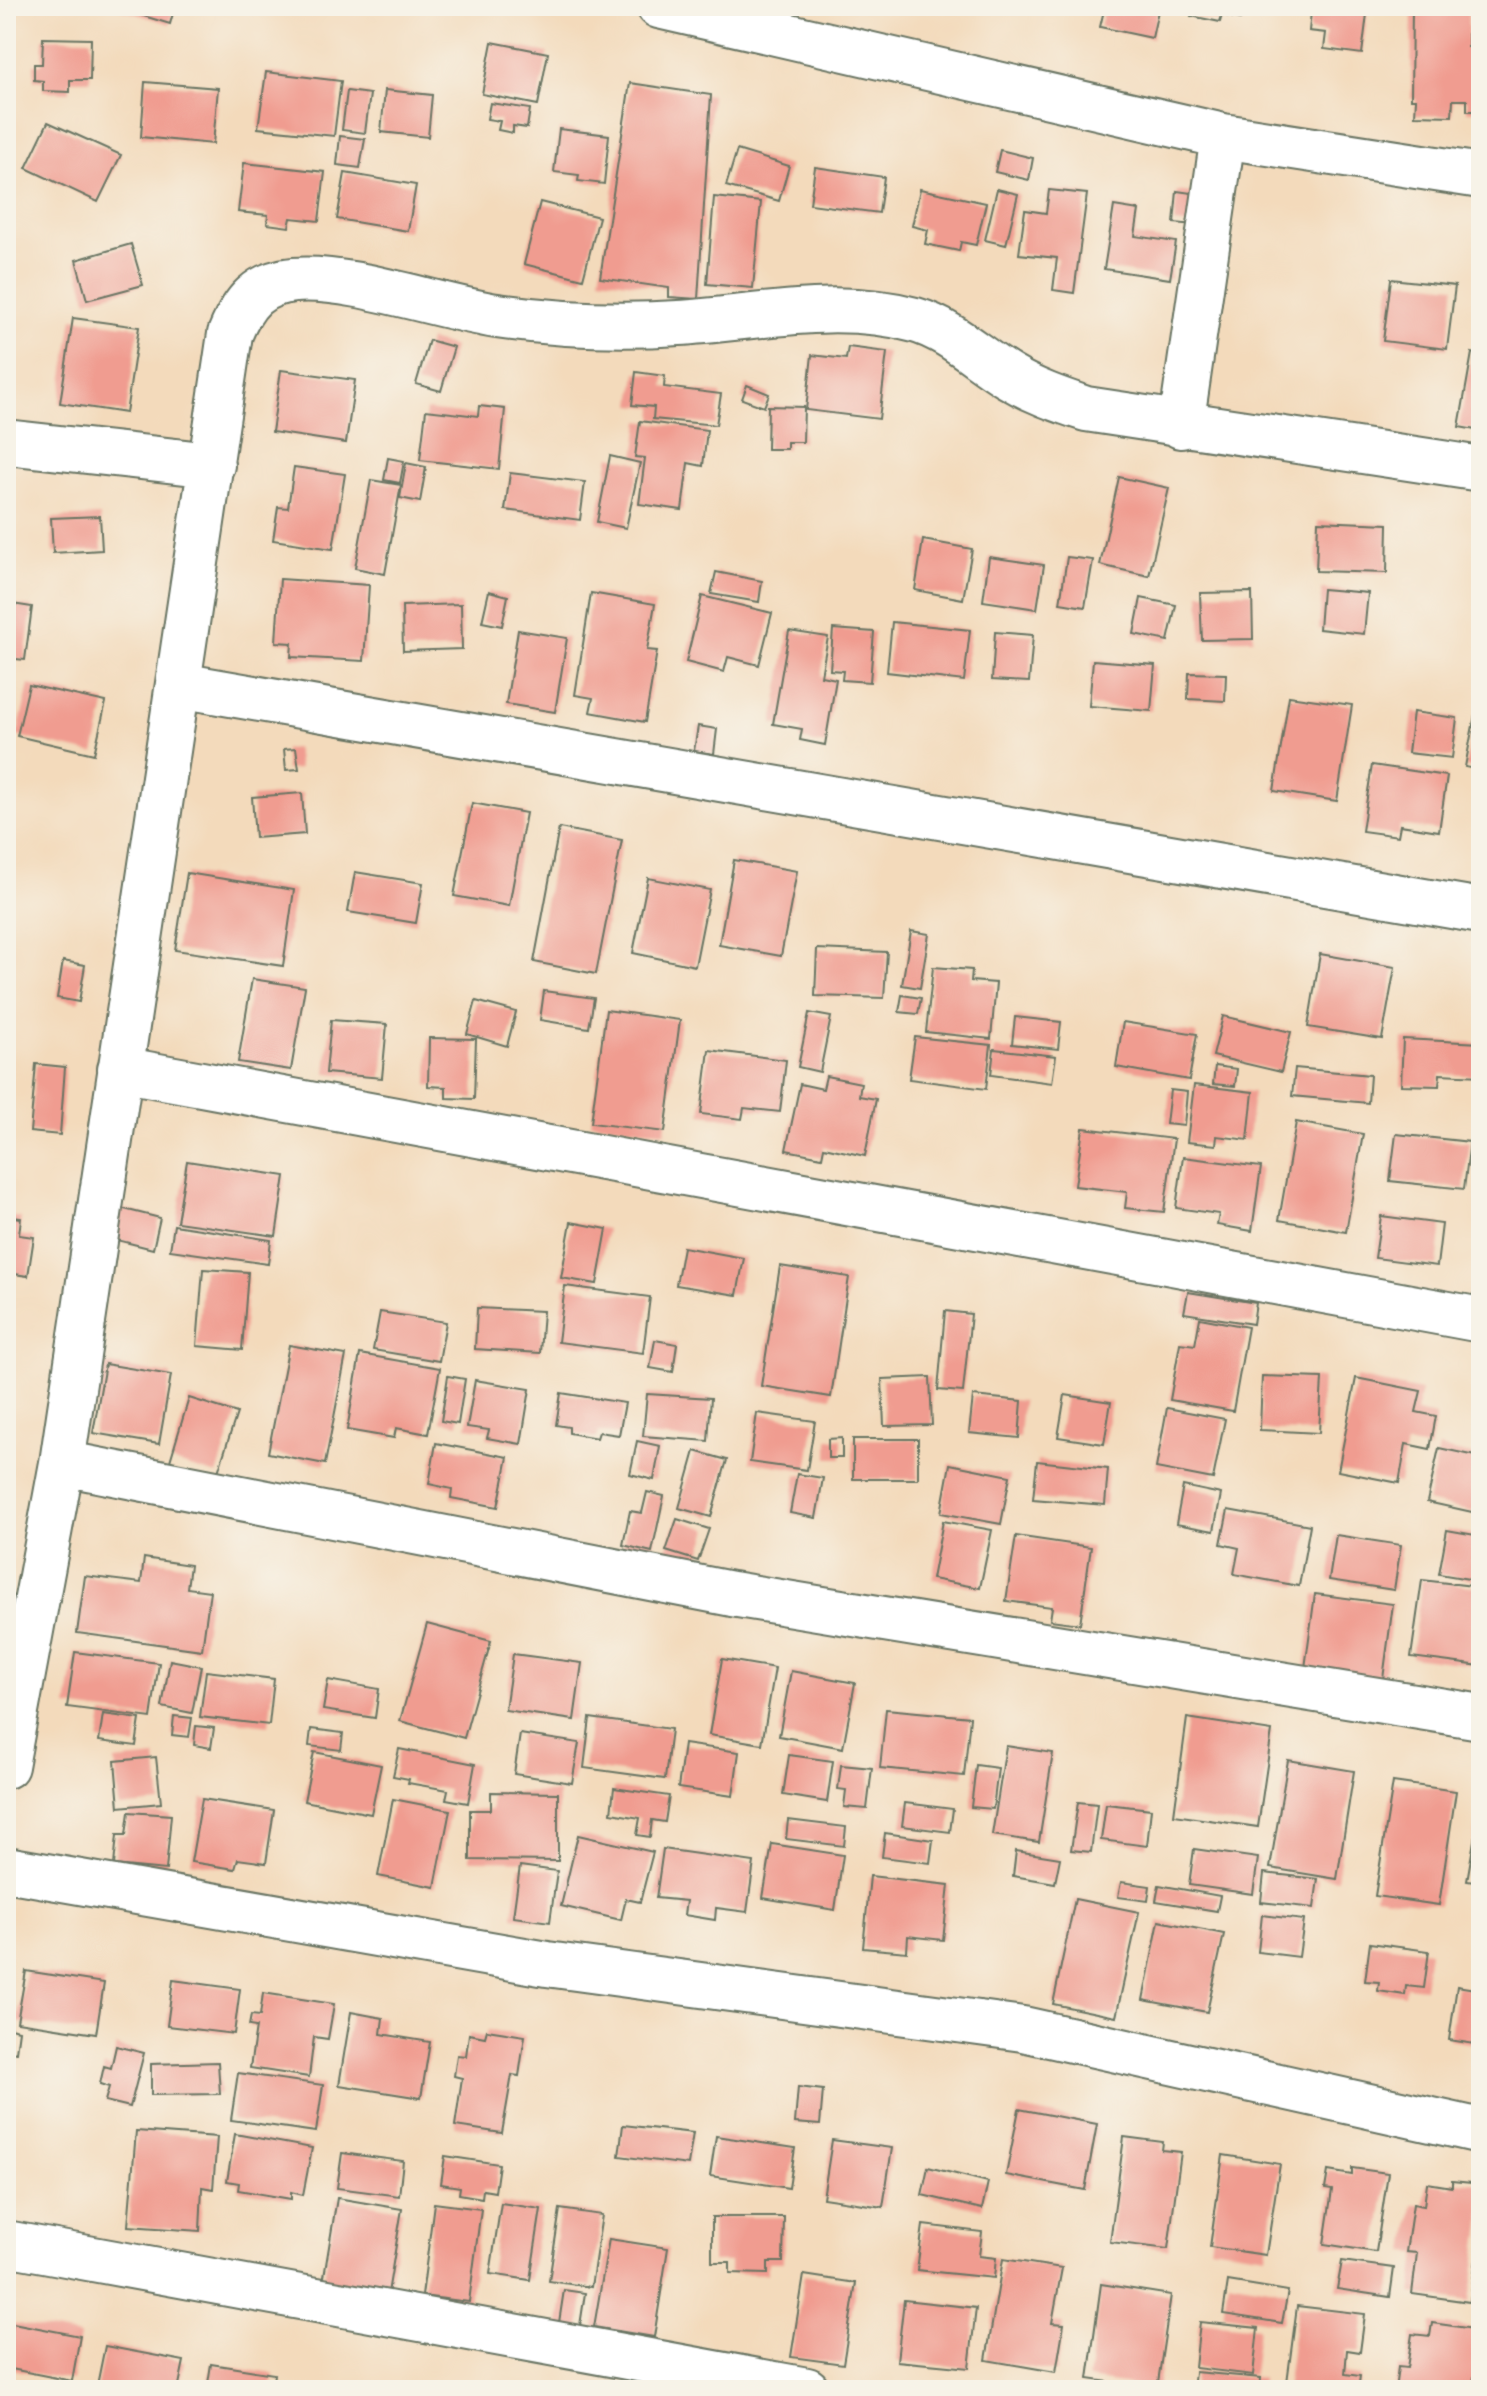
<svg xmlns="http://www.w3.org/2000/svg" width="1487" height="2396" viewBox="0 0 1487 2396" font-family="'Old Standard TT',serif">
  <rect width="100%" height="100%" fill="#f7f3e8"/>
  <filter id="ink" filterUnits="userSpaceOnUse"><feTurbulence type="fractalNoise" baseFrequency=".0125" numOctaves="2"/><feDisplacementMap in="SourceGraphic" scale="16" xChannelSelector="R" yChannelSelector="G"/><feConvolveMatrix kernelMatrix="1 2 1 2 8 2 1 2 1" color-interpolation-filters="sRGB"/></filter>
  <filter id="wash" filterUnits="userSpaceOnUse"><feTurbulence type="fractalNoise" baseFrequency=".006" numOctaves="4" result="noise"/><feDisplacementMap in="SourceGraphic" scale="32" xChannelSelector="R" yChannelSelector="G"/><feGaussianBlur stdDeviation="1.8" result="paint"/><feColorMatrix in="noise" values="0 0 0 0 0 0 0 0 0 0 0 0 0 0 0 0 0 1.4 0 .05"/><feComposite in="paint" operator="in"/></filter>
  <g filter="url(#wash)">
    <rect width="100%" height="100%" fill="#f3dabb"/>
    <g id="blocks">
      <path fill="#f09c90" d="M111,6H175L170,24Z
        M1105,6H1159L1152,38L1100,27Z
        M1193,6H1243L1240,19L1222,15L1220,22L1191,16Z
        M1302,6H1368L1362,54L1324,49L1326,33L1309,31L1311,12L1301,11Z
        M1412,6H1468V47L1481,48V111H1467V100H1453L1452,116L1415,115L1416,99H1411Z
        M43,38L91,39L90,80H70V92L43,91V81L34,80V64H42Z
        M492,42L548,53L538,105L482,94Z
        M266,72L341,81L334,136L258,128Z
        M145,82L218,88L213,144L141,137Z
        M630,83L711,95L698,299L669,297V288L600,278Z
        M385,90L432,95L428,137L381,132Z
        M347,91L370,94L365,133L342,130Z
        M490,103L530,109L527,128L513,126V133L498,130L500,121L487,119Z
        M48,122L121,155L98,202L26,168Z
        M559,129L609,135L604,184L578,181L579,175L554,172Z
        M340,136L365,139L360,168L337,165Z
        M737,150L789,166L779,201L726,186Z
        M1000,150L1033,158L1029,180L995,172Z
        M244,163L325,172L319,221L291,218L289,227L267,224L268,215L238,212Z
        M815,167L884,177L879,213L810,204Z
        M345,173L416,185L408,231L337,219Z
        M920,189L986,203L976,245L961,242L959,251L925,244L928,230L912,226Z
        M997,189L1018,194L1006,245L985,240Z
        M1049,190L1087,194L1074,293L1053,290L1057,258L1019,254L1025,210L1046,213Z
        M1177,191L1199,194L1195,225L1174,223Z
        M714,197L761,202L753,288L707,284Z
        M540,202L599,217L583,279L524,264Z
        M1114,206L1139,210L1135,236L1176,242L1170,279L1104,269Z
        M131,244L143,285L87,300L76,260Z
        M1391,279L1455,286L1447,349L1383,341Z
        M73,318L139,327L126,413L60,403Z
        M429,340L454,347L441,391L416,384Z
        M848,347L887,352L879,419L806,410L812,355L846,359Z
        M1472,353L1481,355V431L1459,427Z
        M281,370L355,380L346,443L272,432Z
        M636,372L665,376L664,387L721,394L716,425L653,419L654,407L632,405Z
        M747,385L769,394L764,407L742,399Z
        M479,406L505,409L499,469L420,460L426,410L478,416Z
        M768,406L804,407L803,442H787V449H767Z
        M640,421L707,430L703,466L688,463L682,510L639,504L645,458L635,457Z
        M610,456L640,463L626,528L597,522Z
        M388,458L404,461L400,483L384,480Z
        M406,463L426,467L420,502L400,498Z
        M294,467L345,474L333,549L273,540L278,507L288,508Z
        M510,473L585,482L580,520L505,510Z
        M1119,477L1169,488L1149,576L1100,565Z
        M371,480L401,485L385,574L355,568Z
        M100,516L102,550L53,553L51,518Z
        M1318,521L1388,524L1387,573L1316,571Z
        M923,540L972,549L963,599L915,590Z
        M989,557L1044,565L1037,609L983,601Z
        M1067,557L1093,560L1085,607L1060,603Z
        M716,572L762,581L759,602L711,594Z
        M280,579L369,585L364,661L291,657L292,643L276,642Z
        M1322,589L1368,593L1364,634L1319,629Z
        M489,591L508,596L502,626L482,622Z
        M1252,592L1253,639L1202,640L1200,593Z
        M591,593L655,604L647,650L657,651L645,722L590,712L593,698L575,695Z
        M702,596L772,613L759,665L728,657L724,672L686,662Z
        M1141,598L1176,605L1168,641L1134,634Z
        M6,603L32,607L25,660L6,658Z
        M461,604L462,649L403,651L402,606Z
        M892,622L970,630L964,681L887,672Z
        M833,629L874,632L870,682L842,680L843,671L830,670Z
        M518,630L567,638L555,712L506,704Z
        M789,631L828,637L821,676L836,679L825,745L800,740L802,729L773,724Z
        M995,632L1033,635L1029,682L992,680Z
        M1093,660L1155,665L1151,711L1089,706Z
        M1189,673L1226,674L1225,701L1188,699Z
        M29,685L106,702L94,754L17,736Z
        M1289,696L1352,705L1337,801L1274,791Z
        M1413,712L1457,718L1452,758L1408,753Z
        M1475,715L1481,716V770L1465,767Z
        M698,726L717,729L714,754L694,751Z
        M296,748L299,769L286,770L284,749Z
        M1372,765L1447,776L1439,831L1400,825L1398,836L1362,831Z
        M302,793L305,834L255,838L252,797Z
        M472,803L526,813L509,906L454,896Z
        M559,828L622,840L596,974L534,962Z
        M734,860L797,871L781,956L719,945Z
        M355,872L423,883L416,923L348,912Z
        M187,873L294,890L283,966L175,950Z
        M648,878L710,890L695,966L633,953Z
        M911,931L929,934L920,988L902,985Z
        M817,949L887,952L884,998L815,996Z
        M1320,954L1395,967L1382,1039L1308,1027Z
        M63,961L85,965L79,1002L57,998Z
        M933,967L972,970L971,981L996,983L991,1039L926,1032Z
        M252,979L305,987L291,1070L238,1062Z
        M544,991L594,998L589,1028L540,1020Z
        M902,995L921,998L918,1014L899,1012Z
        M476,1001L516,1012L507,1046L467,1034Z
        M606,1010L680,1020L665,1132L591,1123Z
        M809,1013L831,1017L820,1072L798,1067Z
        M1223,1016L1291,1032L1281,1072L1213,1056Z
        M1015,1017L1061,1022L1058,1049L1012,1044Z
        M331,1020L387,1024L382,1078L326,1073Z
        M1123,1022L1197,1034L1189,1080L1116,1067Z
        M915,1037L991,1045L986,1089L909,1079Z
        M429,1038L476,1039L474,1099L446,1098V1087L428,1086Z
        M1403,1039L1481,1043V1076L1440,1074L1439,1086L1401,1085Z
        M994,1049L1056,1056L1052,1083L991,1075Z
        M709,1050L786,1060L780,1112L744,1108L742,1119L701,1114Z
        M36,1064L65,1067L60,1135L30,1132Z
        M1215,1066L1237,1069L1235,1086L1213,1084Z
        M1295,1068L1370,1075L1368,1103L1292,1096Z
        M826,1076L861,1083L859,1096L876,1099L865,1156L824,1147L822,1157L786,1150L800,1084L823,1089Z
        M1194,1085L1253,1092L1248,1140L1217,1136L1216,1145L1187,1142Z
        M1170,1090L1187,1092L1184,1126L1166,1124Z
        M1296,1122L1363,1134L1346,1232L1279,1220Z
        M1083,1128L1174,1139L1164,1212L1125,1208L1127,1192L1075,1186Z
        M1396,1134L1470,1142L1464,1189L1390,1181Z
        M1183,1157L1261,1167L1252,1231L1217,1225L1219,1214L1176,1208Z
        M187,1161L285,1176L276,1236L177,1222Z
        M120,1208L160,1218L153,1249L113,1239Z
        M6,1216L21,1218L19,1235L34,1237L28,1276L14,1274L10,1299L6,1298Z
        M1381,1216L1442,1224L1437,1266L1375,1258Z
        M571,1222L607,1229L597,1284L561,1278Z
        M174,1225L271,1240L268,1264L170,1250Z
        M683,1247L744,1258L737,1295L676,1285Z
        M780,1266L849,1277L831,1397L761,1386Z
        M203,1269L248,1272L242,1350L197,1346Z
        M565,1286L650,1297L643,1353L558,1342Z
        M1188,1292L1256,1303L1253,1324L1184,1313Z
        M477,1308L543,1311L540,1353L475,1349Z
        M945,1311L971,1314L963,1392L938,1390Z
        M380,1312L446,1322L439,1361L373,1350Z
        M1200,1318L1248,1327L1233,1411L1170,1400L1180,1343L1195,1345Z
        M655,1340L677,1344L673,1372L650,1368Z
        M289,1345L346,1355L325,1464L268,1453Z
        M360,1354L440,1368L428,1434L396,1428L394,1438L347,1430Z
        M105,1364L171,1375L159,1444L93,1433Z
        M448,1376L465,1379L458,1424L441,1421Z
        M1262,1376L1322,1378L1319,1433L1260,1430Z
        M930,1377L932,1425L884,1426L882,1379Z
        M1356,1378L1421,1391L1416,1412L1436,1416L1430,1449L1406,1444L1399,1483L1338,1471Z
        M475,1380L530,1389L521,1444L487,1438L489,1430L467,1427Z
        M561,1393L625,1403L619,1435L599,1432L597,1438L569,1433V1427L556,1425Z
        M647,1394L711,1398L708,1441L643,1436Z
        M1065,1395L1111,1402L1104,1444L1058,1437Z
        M973,1396L1022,1401L1019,1438L969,1433Z
        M189,1398L237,1413L217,1475L170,1461Z
        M1167,1408L1225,1419L1213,1479L1156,1468Z
        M757,1413L815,1421L807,1470L750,1462Z
        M842,1438V1458H828V1439Z
        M853,1439H918V1479H853Z
        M637,1441L660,1446L654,1480L630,1474Z
        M436,1443L508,1457L498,1507L451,1498L452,1489L429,1484Z
        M1439,1448L1481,1457V1514L1427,1502Z
        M695,1451L727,1460L711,1517L679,1508Z
        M1037,1461L1108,1469L1105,1505L1033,1499Z
        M950,1464L1010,1476L1001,1524L941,1513Z
        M797,1474L823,1478L816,1518L790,1513Z
        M1183,1486L1221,1494L1214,1531L1176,1524Z
        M647,1492L664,1496L652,1552L623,1545L630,1511L642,1513Z
        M1228,1510L1310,1525L1299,1586L1234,1574L1239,1548L1221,1544Z
        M677,1519L709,1529L698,1561L666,1551Z
        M943,1521L992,1530L980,1588L932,1579Z
        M1447,1530L1481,1536V1581L1439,1574Z
        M1336,1535L1401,1545L1394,1590L1329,1580Z
        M1016,1536L1091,1547L1080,1624L1050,1620L1052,1607L1006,1601Z
        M144,1558L190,1565L187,1588L210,1591L202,1650L77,1633L85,1576L141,1583Z
        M1422,1580L1481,1587V1666L1411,1657Z
        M1315,1594L1393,1604L1383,1679L1305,1668Z
        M427,1624L491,1641L464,1738L400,1721Z
        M75,1652L159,1663L151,1718L67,1707Z
        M513,1654L582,1663L574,1720L505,1710Z
        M722,1659L775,1668L762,1744L709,1735Z
        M170,1660L201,1666L192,1713L162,1707Z
        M206,1671L274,1679L269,1725L200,1717Z
        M791,1671L855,1683L843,1748L779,1736Z
        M328,1680L379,1689L375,1718L323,1710Z
        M886,1709L970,1717L964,1776L880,1768Z
        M103,1714L140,1719L136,1746L99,1741Z
        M174,1716L192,1718L189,1737L172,1735Z
        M590,1718L671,1729L665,1779L584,1768Z
        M1187,1718L1272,1731L1258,1827L1174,1815Z
        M196,1726L214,1728L211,1748L194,1745Z
        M311,1729L343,1733L341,1750L309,1746Z
        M520,1734L579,1743L572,1783L514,1774Z
        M684,1744L739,1752L733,1796L678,1788Z
        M1006,1746L1053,1753L1039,1842L992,1835Z
        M399,1749L475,1764L468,1803L446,1799L448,1790L408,1783L409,1779L393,1776Z
        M314,1752L381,1765L371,1814L304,1801Z
        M789,1755L833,1761L827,1802L783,1795Z
        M156,1757L161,1803L119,1807L115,1761Z
        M1288,1760L1354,1771L1337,1879L1270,1868Z
        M841,1765L872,1768L867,1809L844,1807L846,1790L838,1789Z
        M976,1765L998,1768L993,1809L971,1807Z
        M1393,1782L1456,1791L1439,1905L1375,1896Z
        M614,1788L669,1796L665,1822L652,1820L650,1837L637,1835L640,1818L611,1813Z
        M491,1792L558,1793V1861L470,1860V1810H491Z
        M202,1799L274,1810L266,1863L238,1859L235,1869L191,1862Z
        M393,1799L450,1810L435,1887L378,1876Z
        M1078,1802L1097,1804L1091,1852L1071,1850Z
        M905,1803L953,1809L950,1832L902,1826Z
        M1106,1804L1151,1809L1147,1846L1101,1840Z
        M129,1812L171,1815L166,1870L114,1865L117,1835H126Z
        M1479,1812H1481V1883L1467,1881Z
        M788,1820L846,1827L844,1846L786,1839Z
        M885,1833L933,1840L930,1863L882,1857Z
        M578,1835L653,1852L640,1902L626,1899L621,1920L561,1906Z
        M772,1844L843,1855L835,1910L763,1898Z
        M663,1849L754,1862L747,1912L716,1908L715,1920L684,1915L686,1901L656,1898Z
        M1194,1849L1258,1858L1253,1894L1189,1885Z
        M1016,1851L1060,1858L1055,1883L1013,1876Z
        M520,1866L557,1871L550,1922L513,1917Z
        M1264,1873L1318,1879L1314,1908L1261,1902Z
        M870,1876L949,1885L943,1940L908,1936L907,1952L863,1948Z
        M1121,1882L1150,1886L1148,1901L1118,1897Z
        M1159,1885L1220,1896L1217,1911L1156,1901Z
        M1075,1899L1139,1912L1116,2017L1053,2004Z
        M1262,1915L1304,1920L1299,1957L1258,1952Z
        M1159,1921L1224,1934L1207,2012L1143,2000Z
        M1370,1943L1429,1951L1424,1988L1406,1986L1405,1995L1378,1991L1379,1982L1365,1981Z
        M26,1971L104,1983L96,2034L17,2022Z
        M173,1980L240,1989L234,2034L167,2026Z
        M1457,1986L1481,1990V2045L1449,2040Z
        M263,1993L334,2004L328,2039L314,2037L309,2077L250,2068L256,2027L249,2026L251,2015L260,2016Z
        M351,2012L383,2018L381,2034L430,2042L421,2098L339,2085Z
        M6,2027L19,2030L16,2052L6,2050Z
        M487,2030L525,2036L519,2076L512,2075L502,2133L455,2126L462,2078L454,2076L457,2055L466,2056L469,2034L485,2037Z
        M116,2046L144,2053L130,2107L105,2101L109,2087L100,2084L104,2066L111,2068Z
        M218,2062L220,2094L151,2095V2064Z
        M238,2073L323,2085L316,2132L231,2120Z
        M798,2087L823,2090L820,2125L795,2123Z
        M1019,2109L1097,2124L1085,2190L1006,2175Z
        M623,2125L693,2133L688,2165L619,2156Z
        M136,2131L217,2137L213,2189L202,2187L200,2231L128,2226Z
        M235,2134L312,2148L303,2195L291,2192V2199L238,2190L239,2183L227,2181Z
        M716,2136L795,2148L789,2188L710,2176Z
        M1124,2137L1163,2142L1162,2150L1181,2152L1168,2249L1110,2242Z
        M832,2140L892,2148L883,2207L823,2198Z
        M342,2153L403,2161L399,2196L337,2188Z
        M1223,2155L1280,2164L1266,2255L1210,2247Z
        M445,2156L499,2164L495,2192L483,2190L482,2198L459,2194L460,2187L441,2184Z
        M928,2167L988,2182L982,2209L922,2195Z
        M1352,2168L1388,2173L1376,2252L1324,2244L1332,2190L1325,2189L1328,2171L1352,2175Z
        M1452,2181L1481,2184V2225L1470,2302L1412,2294L1417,2253L1406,2252L1413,2204L1424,2206L1427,2183L1452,2187Z
        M337,2198L402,2209L388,2293L323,2283Z
        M434,2203L481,2209L469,2302L422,2296Z
        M501,2203L541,2209L530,2280L490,2274Z
        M560,2209L602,2215L591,2287L549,2281Z
        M712,2217H784L783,2262H768V2274L730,2273V2262H712Z
        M923,2225L982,2232L979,2256L996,2258L994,2278L917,2270Z
        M609,2239L668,2248L654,2337L594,2327Z
        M1003,2259L1062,2268L1052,2323L1064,2324L1056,2372L986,2360Z
        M1342,2261L1394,2268L1390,2297L1337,2289Z
        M804,2275L856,2283L843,2364L791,2357Z
        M1228,2281L1288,2291L1282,2323L1223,2314Z
        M1101,2284L1171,2295L1157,2389L1088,2379Z
        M564,2290L585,2293L579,2332L558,2329Z
        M904,2300L976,2308L969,2368L897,2361Z
        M1297,2306L1365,2314L1360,2352L1347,2350L1345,2374L1360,2376L1358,2390H1286Z
        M1200,2322L1258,2328L1253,2375L1195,2368Z
        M13,2323L80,2336L72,2381L6,2368Z
        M1432,2323L1481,2330L1472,2390H1395L1398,2367L1407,2368L1412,2334L1430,2336Z
        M105,2346L184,2361L178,2390H96Z
        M211,2364L274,2374L272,2390H207Z
        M1195,2372L1261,2378L1260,2390H1193Z"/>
    </g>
  </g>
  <g filter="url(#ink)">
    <use href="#blocks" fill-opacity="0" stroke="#697463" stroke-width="2"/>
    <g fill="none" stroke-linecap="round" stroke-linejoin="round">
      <defs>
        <path id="minor" d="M659,6L1223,136L1481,176
          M1181,426L1223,136
          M6,442L212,465
          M179,685L1481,911
          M120,1069L1481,1320
          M62,1463L732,1594L1481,1717
          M6,1766L62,1463L230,334C243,302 258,283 294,280C350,275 438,307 497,316C556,324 620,327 679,323C757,318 838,299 915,320C950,330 977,357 1008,376C1033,391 1059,400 1086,409L1481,469
          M6,1869L547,1964L1023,2029L1481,2131
          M6,2243L807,2390"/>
      </defs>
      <use href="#minor" stroke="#697463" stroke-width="48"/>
      <use href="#minor" stroke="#fff" stroke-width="44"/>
    </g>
  </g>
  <rect width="1487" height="2396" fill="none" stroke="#f7f3e8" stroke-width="32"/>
</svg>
